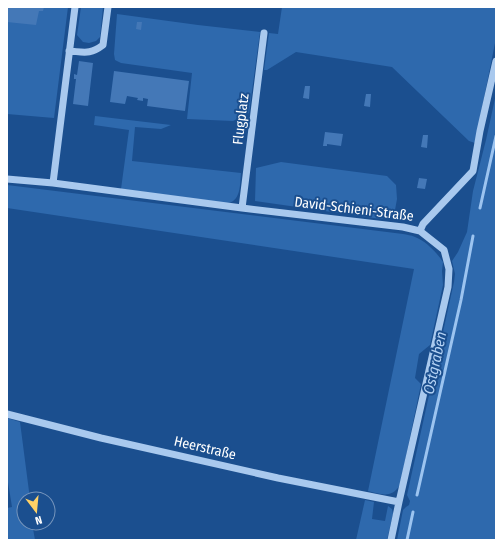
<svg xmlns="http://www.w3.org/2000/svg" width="503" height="547" viewBox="0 0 503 547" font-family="'Fira Sans Condensed',sans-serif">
  <rect width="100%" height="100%" fill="#1b4f8f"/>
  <path fill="#2e69ad" d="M7,7H68L54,118L7,114Z
    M81,7H103L100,37L96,41L89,43L83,42L77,35Z
    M282,7H496V38L475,143L469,141L392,67L296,52L267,70H264L269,33L278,34Z
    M117,14L198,25L260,32L249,113L233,121L187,119L192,73L121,63L115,60L114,54Z
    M496,94V540H397L403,510L406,507L409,505L410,501L407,495L454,282L455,274L452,261L458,252L467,232L473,191L486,140Z
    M95,116L171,125L161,129L135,127L132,161L241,173C240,184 241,203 226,203L121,189L129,130L94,125Z
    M281,162L387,176L396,185L397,199L395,210L389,216L381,219L255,201L256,168Z
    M7,185L403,234C407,235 411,235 415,237C426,241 437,253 443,262L442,271L443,285L430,345L419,354L415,378L421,384L400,485C391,499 381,494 368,491L414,269L7,208Z
    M7,418L20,422L30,499H24V523H32L35,540H7V508L12,507L7,476Z
    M365,500L374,502L372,519L385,521L388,506L392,509L393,514L387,540H356Z"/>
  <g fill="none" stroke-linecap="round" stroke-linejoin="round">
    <path stroke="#9cc4f0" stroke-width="3" d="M480,208L496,136
      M417,495L461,300L473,236
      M407,540L413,512"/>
  </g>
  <path fill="#4478b7" d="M7,7H44L43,11H39L36,25L7,22Z
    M137,22H142L141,30L136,29Z
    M79,61L93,63L88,106L73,104L76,79H74V74L77,75Z
    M114,71L189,81L185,111L147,106L148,99L143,98V101L137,100L138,98L127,96L125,104L110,102Z
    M305,86H310L309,99L303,98Z
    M366,94H371L370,107L364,106Z
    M325,132L343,134L341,146L327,144V146H323Z
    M423,135H428L427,148L421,147Z
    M419,178L427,179L425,189L417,188Z"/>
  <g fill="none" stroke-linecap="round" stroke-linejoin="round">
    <path stroke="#a9c9ee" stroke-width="7" d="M69,51C84,52 90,55 103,45L108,7
      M7,179L53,183L242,208L403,227L420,231L444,250L449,269L448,287L399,502L391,540
      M53,183L75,7
      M242,208L264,33
      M420,231L423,224L473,171L480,131L496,61
      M7,414L101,438L278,478L399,502"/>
  </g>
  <g text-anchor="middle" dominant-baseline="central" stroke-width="4" stroke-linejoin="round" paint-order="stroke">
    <g font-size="14" fill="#fff" stroke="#1b4f8f">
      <text transform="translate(241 119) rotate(-83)">Flugplatz</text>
      <text transform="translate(354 209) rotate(7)">David-Schieni-Straße</text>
      <text transform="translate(205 448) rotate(13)">Heerstraße</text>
    </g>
    <g font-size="15" font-style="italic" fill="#b5d3f5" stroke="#1b4f8f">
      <text transform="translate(435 363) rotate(-78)">Ostgraben</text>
    </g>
  </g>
  <rect width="503" height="547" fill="none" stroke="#ffffff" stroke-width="16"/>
  <g transform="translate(36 511) rotate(164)"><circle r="19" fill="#1b4f8f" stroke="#7695bc"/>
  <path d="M0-3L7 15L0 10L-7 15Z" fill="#ffd166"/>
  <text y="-6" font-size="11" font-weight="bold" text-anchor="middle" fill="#ffffff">N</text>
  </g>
</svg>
